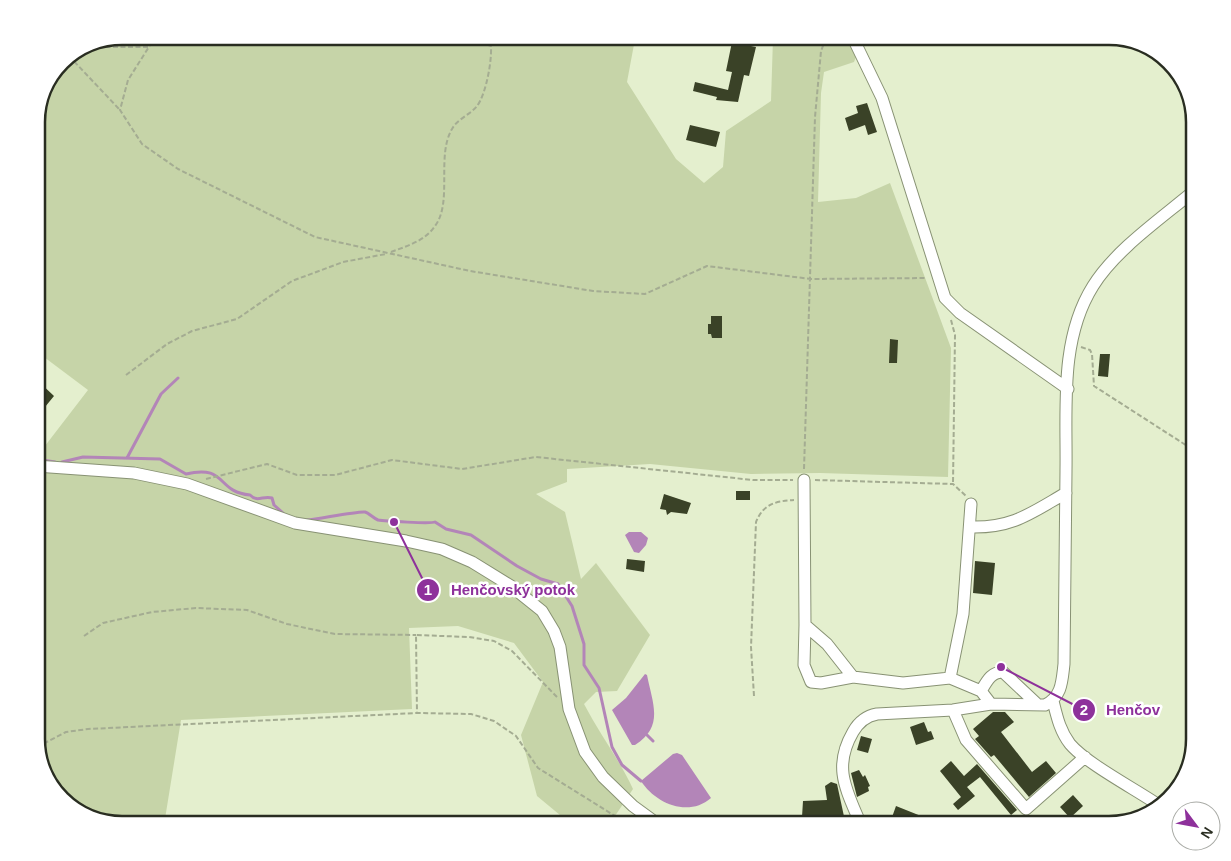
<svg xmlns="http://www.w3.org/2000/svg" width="1231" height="861" viewBox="0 0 1231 861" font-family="Helvetica,sans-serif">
  <rect width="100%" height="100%" fill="#e4efce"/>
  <path fill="#c6d4a8" d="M773,38H860L861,44L854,62L824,72L821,93L818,202L856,198L890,183L951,348L948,477L820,473L751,474L650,464L567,469V482L536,494L565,512L581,579L596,563L650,635L617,691L596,692L584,704C599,733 619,759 633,789L609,825H572L537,796L521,735L543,682L514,643L458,626L409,628L412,709L181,720L164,825H122L74,810L48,782L36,744V454L38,455L88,390L36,351V117L62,61L90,43L635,39L627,82L676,159L704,183L723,167L726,131L771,101Z"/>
  <path fill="#b385b8" d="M629,532H641L648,538L646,545L639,553L634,552L625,535Z
    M645,674L647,675C653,705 664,726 635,745H632L612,710L626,698Z
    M677,753L682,755L711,798C688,818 655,803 641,781L673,754Z"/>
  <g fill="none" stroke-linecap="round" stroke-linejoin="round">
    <path stroke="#b385b8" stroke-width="3" d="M127,458L161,394L178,378
      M36,459L55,462
      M62,462L83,457L160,459L186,474C227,464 216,492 250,495C258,503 263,495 272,498L274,505L283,513
      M307,520C319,519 357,511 365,512C369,513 373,518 378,520C384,521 431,524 435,522L446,529L471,535L517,566L541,579L558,584L572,606L584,644V665L599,688L612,747L622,765L641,781
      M647,735L653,741"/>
  </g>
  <path fill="#3a4227" d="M753,38L751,46L756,47L749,76L744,75L738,102L716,100L717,97L693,91L695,82L728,90L732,72L726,71L732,42L739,43L740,39Z
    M867,103L877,132L868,135L865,125L849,131L845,118L858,113L856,106Z
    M690,125L720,132L716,147L686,140Z
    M711,316H722V338H712L711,334H708V324H711Z
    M890,339L898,340L897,363H889Z
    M1100,354H1110L1108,377L1098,376Z
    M36,379L54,396L36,418Z
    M736,491H750V500H736Z
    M664,494L691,503L687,514L671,512L667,515L666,510L660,509Z
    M627,559L645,561L644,572L626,569Z
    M975,561L995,563L992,595L973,593Z
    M993,712H1005L1014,722L1001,732L1032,772L1046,761L1056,773L1029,797L994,755L991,757L975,739L979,736L973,729Z
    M924,722L928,732L931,731L934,739L916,745L910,727Z
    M861,736L872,739L868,753L857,750Z
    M951,761L964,776L977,764L1017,810L1011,815L980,777L967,787L975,796L958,810L953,804L961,797L940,771Z
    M859,770L863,777L865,775L870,786L868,787L869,791L857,797L851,773Z
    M831,782L837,784L845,821L822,825L820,817H802L803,801L827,800L825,786Z
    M1073,795L1083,806L1070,818L1060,807Z
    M896,806L926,818L924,825H901L891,820Z"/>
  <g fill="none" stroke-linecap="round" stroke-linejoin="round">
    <defs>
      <path id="minor" d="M853,38L882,98L945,298L960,313L1068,389
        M36,466L134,473L187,484L295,523L406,541L442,549L472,562L511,586L542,611L554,631L560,647L569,709L585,752L603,777L633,806L659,825
        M804,480L805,625L827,644L853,677L903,683L950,678L981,691L991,704
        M971,527C1013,528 1031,513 1066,493
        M805,625L804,665L811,682L821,683L853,677
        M950,678L963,614L971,504
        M981,691C987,681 991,672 1003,672L1036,703
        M1053,701C1057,717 1060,731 1070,744C1087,764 1137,790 1160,806
        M953,710L966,740L1026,809L1085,757
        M861,825C847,791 832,768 853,732C858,723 866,716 877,714L953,710L991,704L1045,705C1062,697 1062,681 1064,664C1065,600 1065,535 1066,471C1067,410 1059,340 1093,286C1116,249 1162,218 1195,190"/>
    </defs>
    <use href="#minor" stroke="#889274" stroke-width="13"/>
    <path stroke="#a4ac92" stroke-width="2" stroke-dasharray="5 2.5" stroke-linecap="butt" d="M479,40L492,47
      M152,42L128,80L120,110L142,144L178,169L315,237L470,271L593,291L645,294L707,266L811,279L927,278
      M83,47H148
      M69,56L120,110
      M391,252C407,246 425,241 435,226C453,202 436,156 452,129C457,119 470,115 477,106C486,95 494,54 490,40
      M951,320L955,335L953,484
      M1081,347L1090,350L1092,354L1094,386L1195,451
      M126,375L167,344L192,331L237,319L292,281L343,262L386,254
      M804,469L815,117L821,51L826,38
      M206,479L267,464L297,475H335L392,460L462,469L536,457L753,480H793
      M815,480L953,484L966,496
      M84,636L103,623L152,612L196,608L247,610L287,624L335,634L416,635
      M754,696L751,647L756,522C763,504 776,501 794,500
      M557,697L512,651L494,641L469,637L416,635L417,713L471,714L494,721L516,736L538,768L623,821L638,823
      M37,747L66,732L88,729L417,713"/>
    <use href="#minor" stroke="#fff" stroke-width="11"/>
  </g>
  <path d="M0 0H1231V861H0ZM122 45H1109A77 77 0 0 1 1186 122V739A77 77 0 0 1 1109 816H122A77 77 0 0 1 45 739V122A77 77 0 0 1 122 45Z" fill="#fff" fill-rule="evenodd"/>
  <path fill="none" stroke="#292d21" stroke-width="2.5" d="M122 45H1109A77 77 0 0 1 1186 122V739A77 77 0 0 1 1109 816H122A77 77 0 0 1 45 739V122A77 77 0 0 1 122 45Z"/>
  <path fill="none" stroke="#8e319b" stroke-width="2" d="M394 522L428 590M1001 667L1084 710"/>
  <g fill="#8e319b" stroke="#fff" stroke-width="2">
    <circle cx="394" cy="522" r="5"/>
    <circle cx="1001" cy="667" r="5"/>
    <circle cx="428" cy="590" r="12"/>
    <circle cx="1084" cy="710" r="12"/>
  </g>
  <g font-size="15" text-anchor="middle" font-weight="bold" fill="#fff">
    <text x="428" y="595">1</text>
    <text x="1084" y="715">2</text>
  </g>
  <g font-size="15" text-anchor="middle" font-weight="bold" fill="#8e319b" stroke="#fff" stroke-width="5" stroke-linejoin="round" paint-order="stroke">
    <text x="513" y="595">Henčovský potok</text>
    <text x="1133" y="715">Henčov</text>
  </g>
  <g transform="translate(1196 826) rotate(122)"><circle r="24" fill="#ffffff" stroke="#a9aba6"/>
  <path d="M0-4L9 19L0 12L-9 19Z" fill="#8e319b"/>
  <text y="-8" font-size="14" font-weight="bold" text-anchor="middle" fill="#292d21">N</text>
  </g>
</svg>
